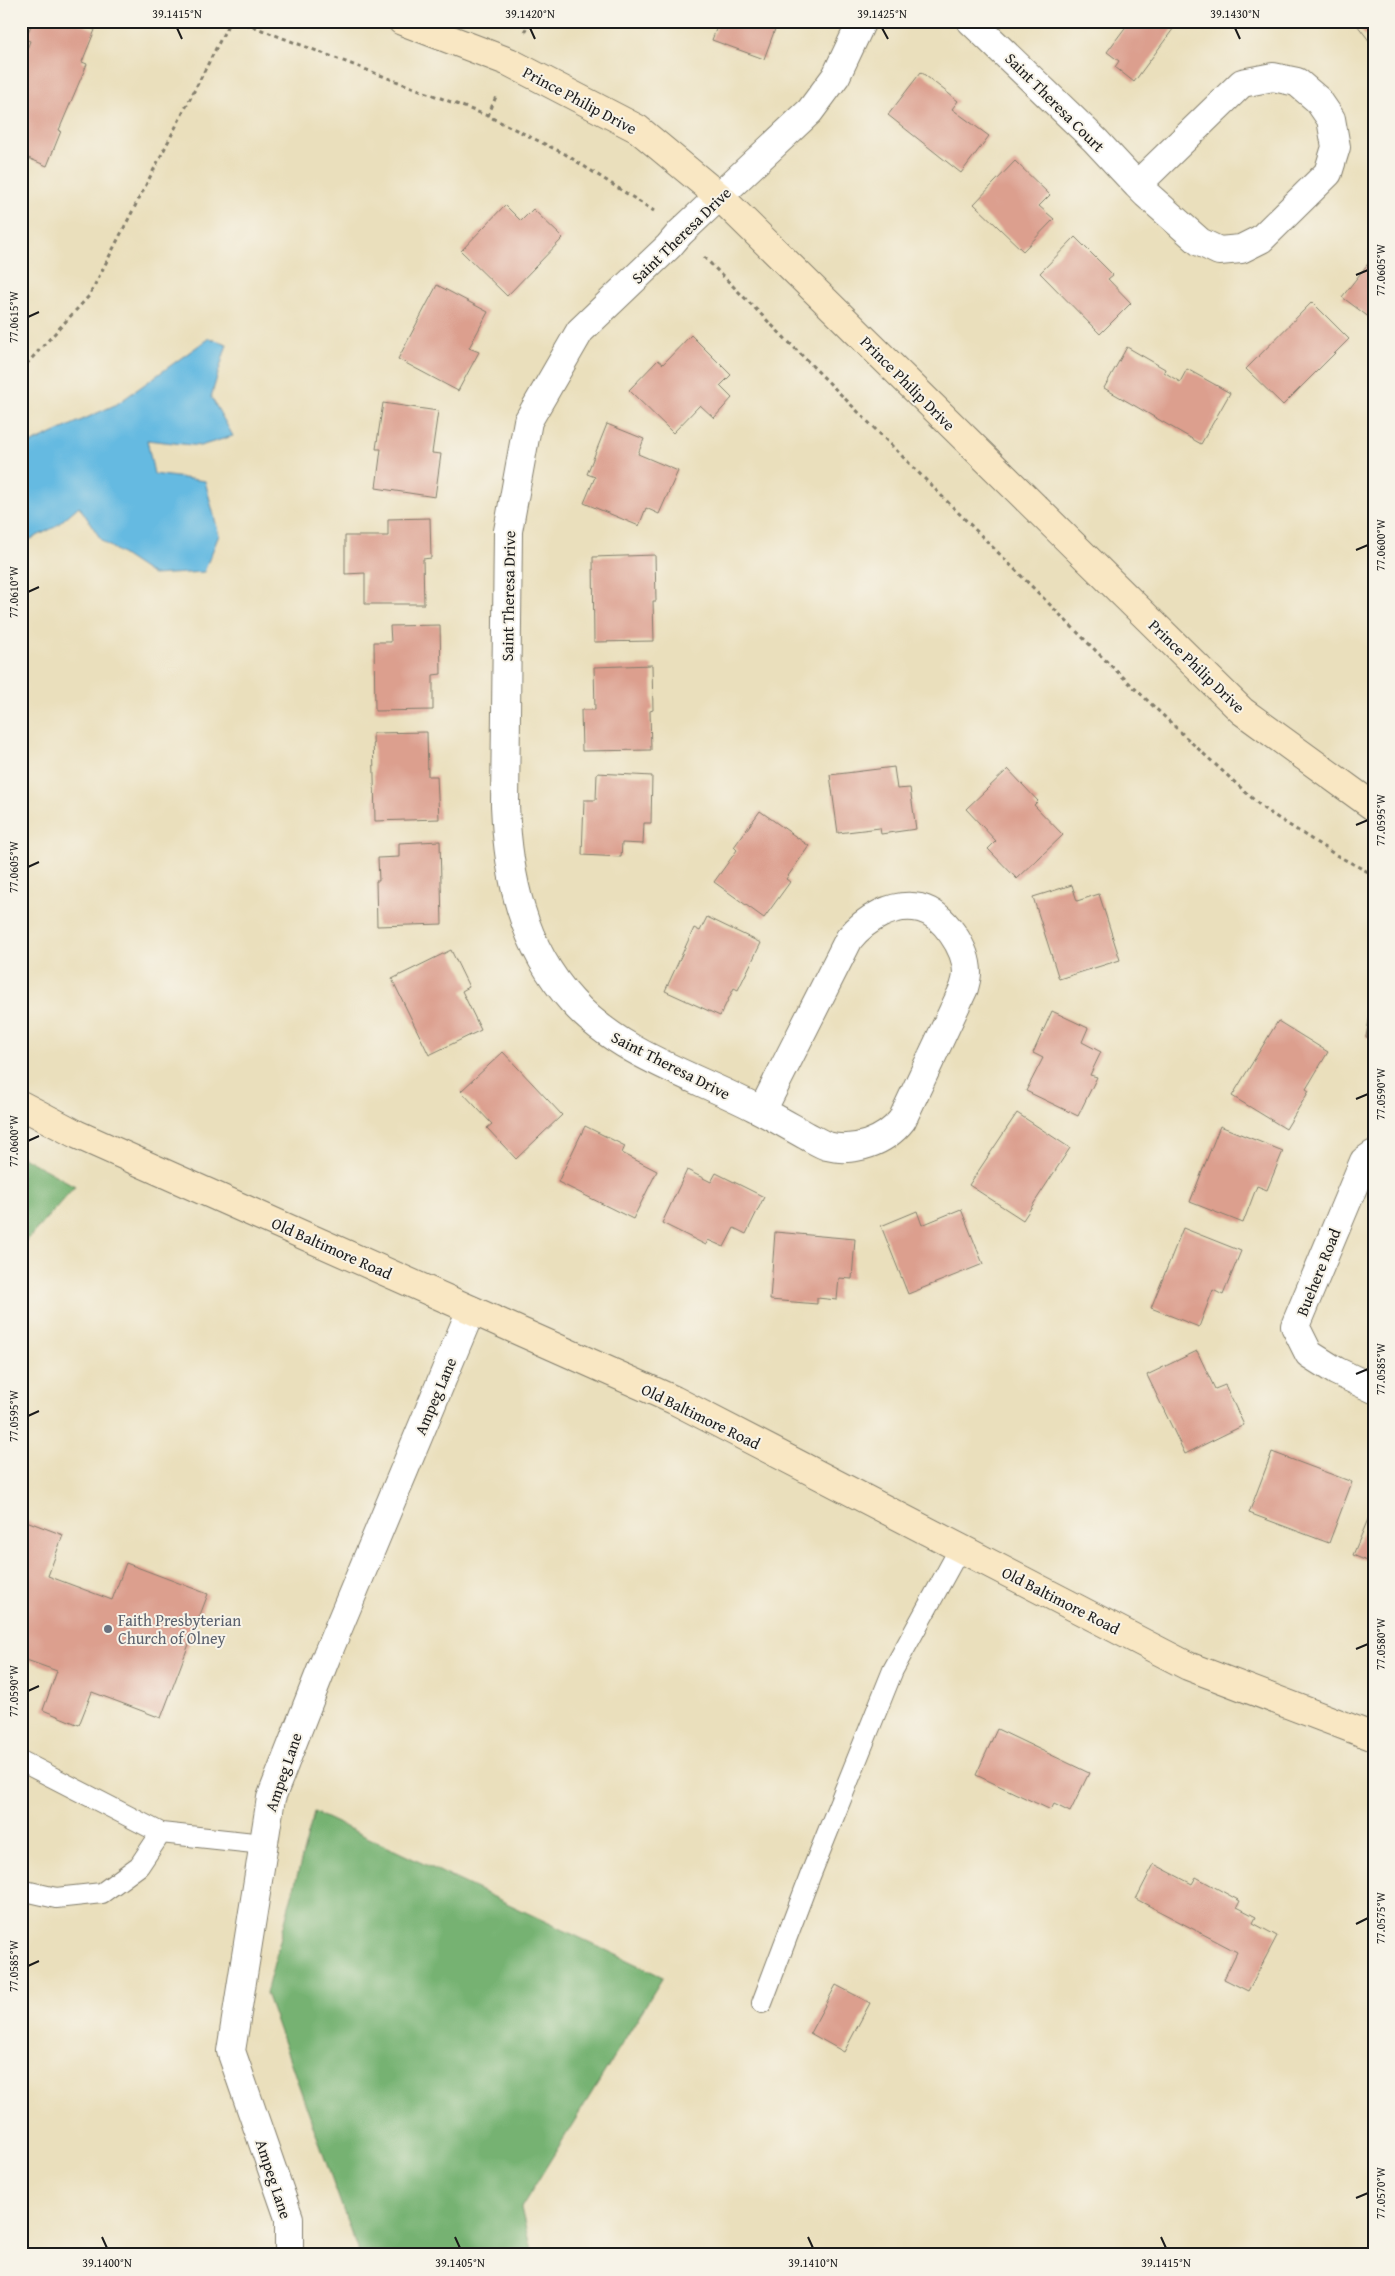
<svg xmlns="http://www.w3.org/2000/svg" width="1395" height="2276" viewBox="0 0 1395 2276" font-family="'Gentium Book Plus',serif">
  <rect width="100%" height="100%" fill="#f7f3e8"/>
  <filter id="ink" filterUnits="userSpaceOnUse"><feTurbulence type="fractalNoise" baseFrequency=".02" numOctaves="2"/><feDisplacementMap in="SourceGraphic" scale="10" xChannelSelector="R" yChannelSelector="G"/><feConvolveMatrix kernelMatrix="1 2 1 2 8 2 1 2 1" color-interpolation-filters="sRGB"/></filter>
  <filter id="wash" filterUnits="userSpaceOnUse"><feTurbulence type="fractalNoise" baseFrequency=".0096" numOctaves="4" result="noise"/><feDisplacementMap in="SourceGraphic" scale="20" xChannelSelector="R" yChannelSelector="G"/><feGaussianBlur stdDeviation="1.12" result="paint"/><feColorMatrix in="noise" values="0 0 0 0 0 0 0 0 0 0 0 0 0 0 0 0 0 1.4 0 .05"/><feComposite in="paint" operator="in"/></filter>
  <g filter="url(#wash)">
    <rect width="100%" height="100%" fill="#eadfbc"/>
    <path fill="#76b272" stroke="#496747" d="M21,1156L75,1186L21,1247Z
      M314,1812L663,1977L521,2208L532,2255H359L266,1993Z"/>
    <path fill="#65bae1" stroke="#406b7e" d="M209,338L227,344L211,397L233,436L200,446L147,440L154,474L205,481L219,535L204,572L153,575L102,541L79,506L55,527L21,544V448L117,404Z"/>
    <g id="blocks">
      <path fill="#dc9f8e" d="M33,21H73L95,30L82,62L87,64L59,130L61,131L47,166L21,155V65L30,41L25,39Z
        M719,21H778L764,59L712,40Z
        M1130,21H1179L1134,82L1115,67L1119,61L1107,52Z
        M1354,21H1374V47Z
        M921,72L958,101L952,109L989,136L961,173L888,115Z
        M1015,161L1050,195L1039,206L1054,219L1023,251L974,204Z
        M505,205L521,221L533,209L563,238L507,296L461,251Z
        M1075,237L1113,275L1108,279L1131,303L1100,334L1040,273Z
        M1374,256V321L1342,297Z
        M437,285L488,312L469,348L479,352L458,391L398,359Z
        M1312,302L1349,339L1283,405L1246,369Z
        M691,335L731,375L720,386L732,398L714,418L700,405L673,433L629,390L658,360L663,364Z
        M1127,347L1165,369L1164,372L1180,382L1187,369L1230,393L1201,444L1104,388Z
        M383,403L438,411L432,453L441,454L435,497L376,488L381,449H376Z
        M607,424L644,439L638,454L678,471L659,514L646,508L639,526L584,503L595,477L587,474Z
        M430,518L431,558L423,559L424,604H365V573L345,574V536H388V519Z
        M655,555L656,601H653L654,641L594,642L593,557Z
        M440,625L441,674L433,675V710L375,711L374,642H391L390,626Z
        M652,665L653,710L650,711L651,750L582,751L581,710H595L594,667Z
        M427,732L428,776H437L439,819L375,821L373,733Z
        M894,767L897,789L910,788L916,829L881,834L880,828L838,833L830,775Z
        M1008,769L1038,801L1034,805L1063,835L1017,879L988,849L996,841L966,809Z
        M597,773L652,776L651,823H644L643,844L622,843L621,857L582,855L584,800H596Z
        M760,811L809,846L786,879L790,882L764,918L714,882L737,850L734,847Z
        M440,841L442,924L377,926L376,881H379L378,858L399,857V843Z
        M1072,885L1077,901L1099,894L1120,960L1059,979L1033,897Z
        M707,917L761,943L738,990L734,988L720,1016L665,991L694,928L700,931Z
        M451,950L469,987L462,991L481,1030L429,1055L392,979Z
        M1373,998H1374V1038L1366,1037Z
        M1052,1011L1088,1028L1082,1042L1101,1052L1090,1075L1097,1077L1078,1116L1026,1091L1043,1058L1033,1053Z
        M1278,1021L1328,1052L1306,1089L1309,1091L1286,1129L1232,1096Z
        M503,1052L562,1115L516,1159L487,1128L492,1124L461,1091Z
        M1017,1113L1070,1148L1023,1220L969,1185Z
        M585,1126L625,1146L622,1153L657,1171L633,1219L558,1182Z
        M1220,1126L1283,1151L1267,1190L1257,1186L1243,1223L1190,1202Z
        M687,1170L711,1182L716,1173L764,1197L746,1234L734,1228L724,1247L708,1240L706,1245L662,1223Z
        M961,1209L983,1264L908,1294L881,1226L917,1211L922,1225Z
        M1183,1228L1241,1251L1223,1295L1213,1290L1199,1327L1151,1308Z
        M775,1232L855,1239L852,1279L839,1278L837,1300L817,1298V1304L770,1300Z
        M1197,1351L1215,1389L1225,1385L1244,1425L1185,1454L1147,1375Z
        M1272,1452L1352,1482L1329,1543L1249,1513Z
        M1374,1505V1564L1353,1555Z
        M21,1519L63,1535L48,1576L112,1600L126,1563L208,1594L161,1718L92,1692L79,1725L43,1710L57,1671L21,1658Z
        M997,1729L1089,1773L1070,1812L1054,1804L1051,1810L976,1775Z
        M1154,1864L1192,1884L1196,1877L1240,1901L1237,1907L1256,1917L1253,1923L1277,1936L1248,1991L1224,1979L1237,1952L1136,1899Z
        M836,1985L870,2003L844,2052L810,2033Z"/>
    </g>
  </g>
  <g filter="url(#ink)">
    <use href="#blocks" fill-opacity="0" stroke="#837e6c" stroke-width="1"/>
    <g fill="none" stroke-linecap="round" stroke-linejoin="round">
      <defs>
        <path id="lane" d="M21,1761L161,1833L263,1844
          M21,1890L56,1898L102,1893L139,1866L161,1833
          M762,2003L810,1876L893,1670L960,1548"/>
        <path id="street" d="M971,21L1095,140L1137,185L1146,194L1200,242L1219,251L1241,249L1261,239L1328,173L1336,147L1331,119L1318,100L1297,82L1273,77L1242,83L1137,185
          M762,1111L849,939C865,919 893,902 920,908C944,914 967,949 967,973C967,978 965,984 964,988L902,1120C885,1142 854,1153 827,1146C821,1144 813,1139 807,1136C789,1126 772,1116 754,1107C692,1075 619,1054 572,1001C522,946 508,876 505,805L508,531L528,421L580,331L669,246L680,233L810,111L836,76L862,21
          M1374,1154L1364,1161L1295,1326L1309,1354L1336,1371L1374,1389
          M289,2255V2218L231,2051L271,1798L327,1655L471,1310"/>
        <path id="secondary" d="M402,21L509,62L638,129L720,197L1242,711L1374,807
          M21,1105L76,1134L674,1400L1188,1666L1374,1737"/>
      </defs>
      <use href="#lane" stroke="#837e6c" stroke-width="22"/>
      <use href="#street" stroke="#837e6c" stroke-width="30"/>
      <use href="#secondary" stroke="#837e6c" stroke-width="30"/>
      <path stroke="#837e6c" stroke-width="3" stroke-dasharray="4 4" stroke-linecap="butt" d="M238,21L488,116L565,154L654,211
        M525,32L531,21
        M488,116L497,94
        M704,257L1101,656L1193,744L1264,809L1336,855L1374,875
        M21,370L89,296L230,21"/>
      <use href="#lane" stroke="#fff" stroke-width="20"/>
      <use href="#street" stroke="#fff" stroke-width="28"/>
      <use href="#secondary" stroke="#f9e7c3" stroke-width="28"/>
    </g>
  </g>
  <path fill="none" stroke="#1c1c1c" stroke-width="2" d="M177,28L182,39M530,28L535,39M882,28L888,39M1235,28L1240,39M1356,275L1368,270M28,317L39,312M1356,550L1368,545M28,592L39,587M1356,825L1368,820M28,867L39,862M1356,1099L1368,1094M28,1141L39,1136M1356,1374L1368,1369M28,1416L39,1411M1356,1649L1368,1644M28,1691L39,1686M1356,1924L1368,1918M28,1966L39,1961M1356,2198L1368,2193M102,2237L107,2248M455,2237L460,2248M808,2237L813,2248M1161,2237L1166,2248"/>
  <circle fill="#6b7280" stroke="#f7f3e8" stroke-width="2" cx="108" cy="1629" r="5"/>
  <g text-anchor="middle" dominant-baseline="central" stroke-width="4" stroke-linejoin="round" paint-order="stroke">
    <g font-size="16" fill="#1c1c1c" stroke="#f7f3e8">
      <text transform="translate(580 100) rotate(28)">Prince Philip Drive</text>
      <text transform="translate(1055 102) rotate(45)">Saint Theresa Court</text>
      <text transform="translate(681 235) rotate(-44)">Saint Theresa Drive</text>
      <text transform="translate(908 383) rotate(45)">Prince Philip Drive</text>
      <text transform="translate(508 596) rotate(-89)">Saint Theresa Drive</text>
      <text transform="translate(1197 666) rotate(44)">Prince Philip Drive</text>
      <text transform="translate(671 1065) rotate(27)">Saint Theresa Drive</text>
      <text transform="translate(332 1248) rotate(24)">Old Baltimore Road</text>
      <text transform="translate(1318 1272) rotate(-68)">Buehere Road</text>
      <text transform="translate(435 1396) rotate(-67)">Ampeg Lane</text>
      <text transform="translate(701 1416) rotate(26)">Old Baltimore Road</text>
      <text transform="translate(1061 1600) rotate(27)">Old Baltimore Road</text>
      <text transform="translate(283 1772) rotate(-71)">Ampeg Lane</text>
      <text transform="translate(274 2179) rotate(72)">Ampeg Lane</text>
    </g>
    <g font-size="16" fill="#5b616d" stroke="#f7f3e8" text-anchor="start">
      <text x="118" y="1620">Faith Presbyterian<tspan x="118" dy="18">Church of Olney</tspan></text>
    </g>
  </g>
  <rect width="1395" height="2276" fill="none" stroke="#f7f3e8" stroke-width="55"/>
  <rect x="28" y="28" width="1340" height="2220" fill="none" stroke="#1c1c1c" stroke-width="2"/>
  <g font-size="12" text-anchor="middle" fill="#1c1c1c">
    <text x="177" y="18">39.1415°N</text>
    <text x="530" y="18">39.1420°N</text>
    <text x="882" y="18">39.1425°N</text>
    <text x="1235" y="18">39.1430°N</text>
    <text transform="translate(1381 270) rotate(-90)" y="4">77.0605°W</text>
    <text transform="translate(14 317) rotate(-90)" y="4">77.0615°W</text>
    <text transform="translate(1381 545) rotate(-90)" y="4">77.0600°W</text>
    <text transform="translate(14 592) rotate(-90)" y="4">77.0610°W</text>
    <text transform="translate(1381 820) rotate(-90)" y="4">77.0595°W</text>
    <text transform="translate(14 867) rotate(-90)" y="4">77.0605°W</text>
    <text transform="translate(1381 1094) rotate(-90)" y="4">77.0590°W</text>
    <text transform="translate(14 1141) rotate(-90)" y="4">77.0600°W</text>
    <text transform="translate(1381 1369) rotate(-90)" y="4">77.0585°W</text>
    <text transform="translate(14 1416) rotate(-90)" y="4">77.0595°W</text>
    <text transform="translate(1381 1644) rotate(-90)" y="4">77.0580°W</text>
    <text transform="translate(14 1691) rotate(-90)" y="4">77.0590°W</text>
    <text transform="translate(1381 1918) rotate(-90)" y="4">77.0575°W</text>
    <text transform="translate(14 1966) rotate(-90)" y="4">77.0585°W</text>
    <text transform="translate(1381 2193) rotate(-90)" y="4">77.0570°W</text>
    <text x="107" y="2267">39.1400°N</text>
    <text x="460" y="2267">39.1405°N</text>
    <text x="813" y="2267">39.1410°N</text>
    <text x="1166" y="2267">39.1415°N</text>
  </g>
</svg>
